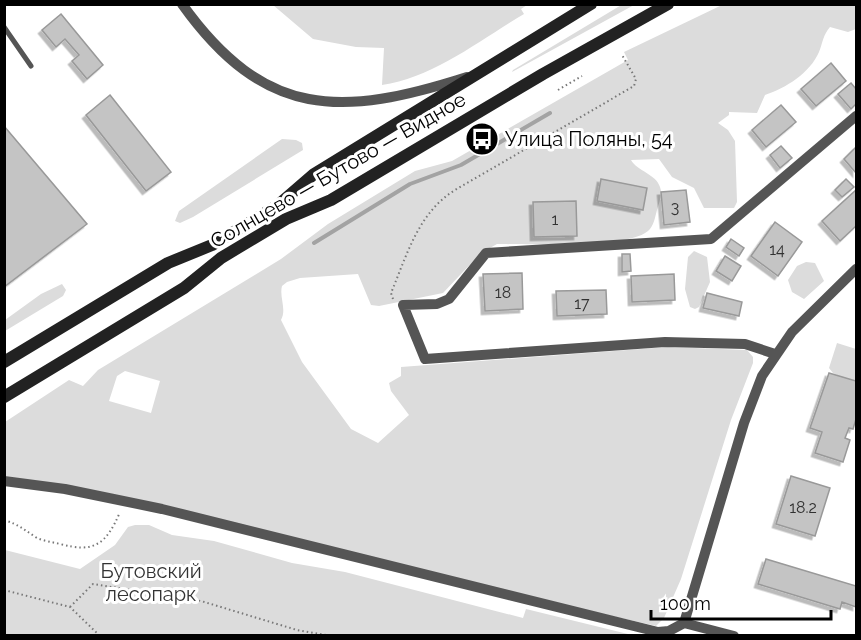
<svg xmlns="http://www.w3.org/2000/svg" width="861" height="640" viewBox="0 0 861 640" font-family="Raleway,sans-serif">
  <defs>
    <filter id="shadow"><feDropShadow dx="-3.5" dy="3.5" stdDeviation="0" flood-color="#0004"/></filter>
  </defs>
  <rect width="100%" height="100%" fill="#fff"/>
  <path fill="#dcdcdc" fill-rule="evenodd" d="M623,4L634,5L512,72L513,70Z
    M527,5L521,9L524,14C480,40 433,78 382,85L384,48L356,47L313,39L273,5Z
    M722,5H856V29L848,32L830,27C823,35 823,42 819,52C810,73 786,88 765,95L757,113L729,112V115L718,123L728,130L735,141L737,202L734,208H704L694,188L672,177L659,159L631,160C637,171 656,174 660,187C663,195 659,202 657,210C655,217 654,226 648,231C627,249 528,244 497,244L481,253L443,293L379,306L371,305L358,274L300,278L287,282L282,286C279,297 287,309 281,320L302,362L351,429L378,443L409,415L391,391L389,383L401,376V367L668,347L747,350L753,357V363L731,420L681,579L664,618L656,626L5,477V422L69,380L83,386L98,370L281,259L328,224L415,171L452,161L628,60L624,52ZM125,371L160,381L151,413L109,401L117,376Z
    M282,139L296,140L302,143L303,150L193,217L180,223L175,221L179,211Z
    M694,251L707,257L710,282L699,307L695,309L690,307L685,289L688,257Z
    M806,262L815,263L824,281L804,299L792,292L788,280L797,266Z
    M62,284L66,290L63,296L5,331V320L41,294Z
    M837,343L856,349V384L833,373L829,368Z
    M135,525H149L172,535L214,541L292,563L345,572L523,618L526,609L632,635H5V550L80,569L115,545L128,527Z"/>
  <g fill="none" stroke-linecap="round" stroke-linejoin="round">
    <path stroke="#a3a3a3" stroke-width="4" d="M314,243L410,184L461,165L550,113"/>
  </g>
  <path fill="#c4c4c4" stroke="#999" stroke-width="1.5" filter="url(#shadow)" d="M61,14L103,65L87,79L72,61L79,55L65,39L56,47L42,30Z
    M831,63L846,81L816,106L801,89Z
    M851,83L856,89V104L851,109L838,94Z
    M110,95L171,172L146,191L86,115Z
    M781,105L796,122L766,147L752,130Z
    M4,126L87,224L4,287Z
    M781,146L792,158L780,168L770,155Z
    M856,147V173L844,159Z
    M601,179L647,188L643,210L597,201Z
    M846,179L854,187L842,197L835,190Z
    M686,190L690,222L664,225L661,192Z
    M856,190V226L840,241L822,221Z
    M576,201L577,236L534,237L533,202Z
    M775,222L802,242L778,276L751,256Z
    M731,239L744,248L739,256L726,247Z
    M622,254H630L631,271L622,272Z
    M725,256L741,266L732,281L716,271Z
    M522,273L523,309L485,311L483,274Z
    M674,274L675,300L632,302L631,276Z
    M606,290L607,314L557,316L556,291Z
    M707,293L742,302L739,316L703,308Z
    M829,373L856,381V419L853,429L849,428L845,438L850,440L843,462L815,453L822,432L810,428Z
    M791,476L830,488L815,536L776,524Z
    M766,559L856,586V607L842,602L840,609L758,584Z"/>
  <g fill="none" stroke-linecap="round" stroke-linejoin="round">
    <path stroke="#777" stroke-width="2" stroke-dasharray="1.5 3" stroke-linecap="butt" d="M558,90L582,76
      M393,299L391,293C407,255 418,213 455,190L634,86L636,79L622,55
      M4,520C18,524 26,531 37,538C44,541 52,542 60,544C94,553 106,545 120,512
      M4,590L70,607L100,636
      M70,607L93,584L201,601L297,630L332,636"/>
    <path stroke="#555" stroke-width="5" d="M4,27L31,66"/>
    <path stroke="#555" stroke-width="10" d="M182,4C265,120 342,117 467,77
      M775,354L745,344L665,342L425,359L403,305L437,304L449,299L486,253L711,239L856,116
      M4,481L65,489L162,509L658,632L669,631L684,623
      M684,623L744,423L762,376L792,332L856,269
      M684,623L734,636"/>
    <path stroke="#222" stroke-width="12" d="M4,362L168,263L212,245L277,206L314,174L591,4
      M4,397L184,288L221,258L286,219L331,200L543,74L668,4"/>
  </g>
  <defs>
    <symbol id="bus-disc" viewBox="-11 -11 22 22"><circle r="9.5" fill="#000" stroke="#fff"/><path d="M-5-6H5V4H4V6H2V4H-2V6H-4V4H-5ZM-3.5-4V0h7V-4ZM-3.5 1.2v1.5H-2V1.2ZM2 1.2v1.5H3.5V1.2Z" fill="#fff"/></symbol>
  </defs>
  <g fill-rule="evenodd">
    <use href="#bus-disc" x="463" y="120" width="38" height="38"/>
  </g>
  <g text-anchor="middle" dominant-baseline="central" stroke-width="6" stroke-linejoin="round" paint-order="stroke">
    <g font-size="16" fill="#313131">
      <text x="675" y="207">3</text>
      <text x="555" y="219">1</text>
      <text x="777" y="249">14</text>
      <text x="503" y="292">18</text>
      <text x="582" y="303">17</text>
      <text x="803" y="507">18.2</text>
    </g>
    <g font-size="20" fill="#000" stroke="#fff" text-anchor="start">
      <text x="505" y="139">Улица Поляны, 54</text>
    </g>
    <g font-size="20" fill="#000" stroke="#fff">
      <text transform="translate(338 170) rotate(-30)">Солнцево — Бутово — Видное</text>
    </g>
    <g font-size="20" fill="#333" stroke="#fff">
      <text x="151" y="571">Бутовский<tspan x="151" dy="23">лесопарк</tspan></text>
    </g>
  </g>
  <rect width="861" height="640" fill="none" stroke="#000000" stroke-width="12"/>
  <path d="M651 610v9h180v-9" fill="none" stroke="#000000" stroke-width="3"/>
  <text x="660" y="610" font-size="18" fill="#000000" stroke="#ffffff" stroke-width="4.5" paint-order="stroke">100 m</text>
</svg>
